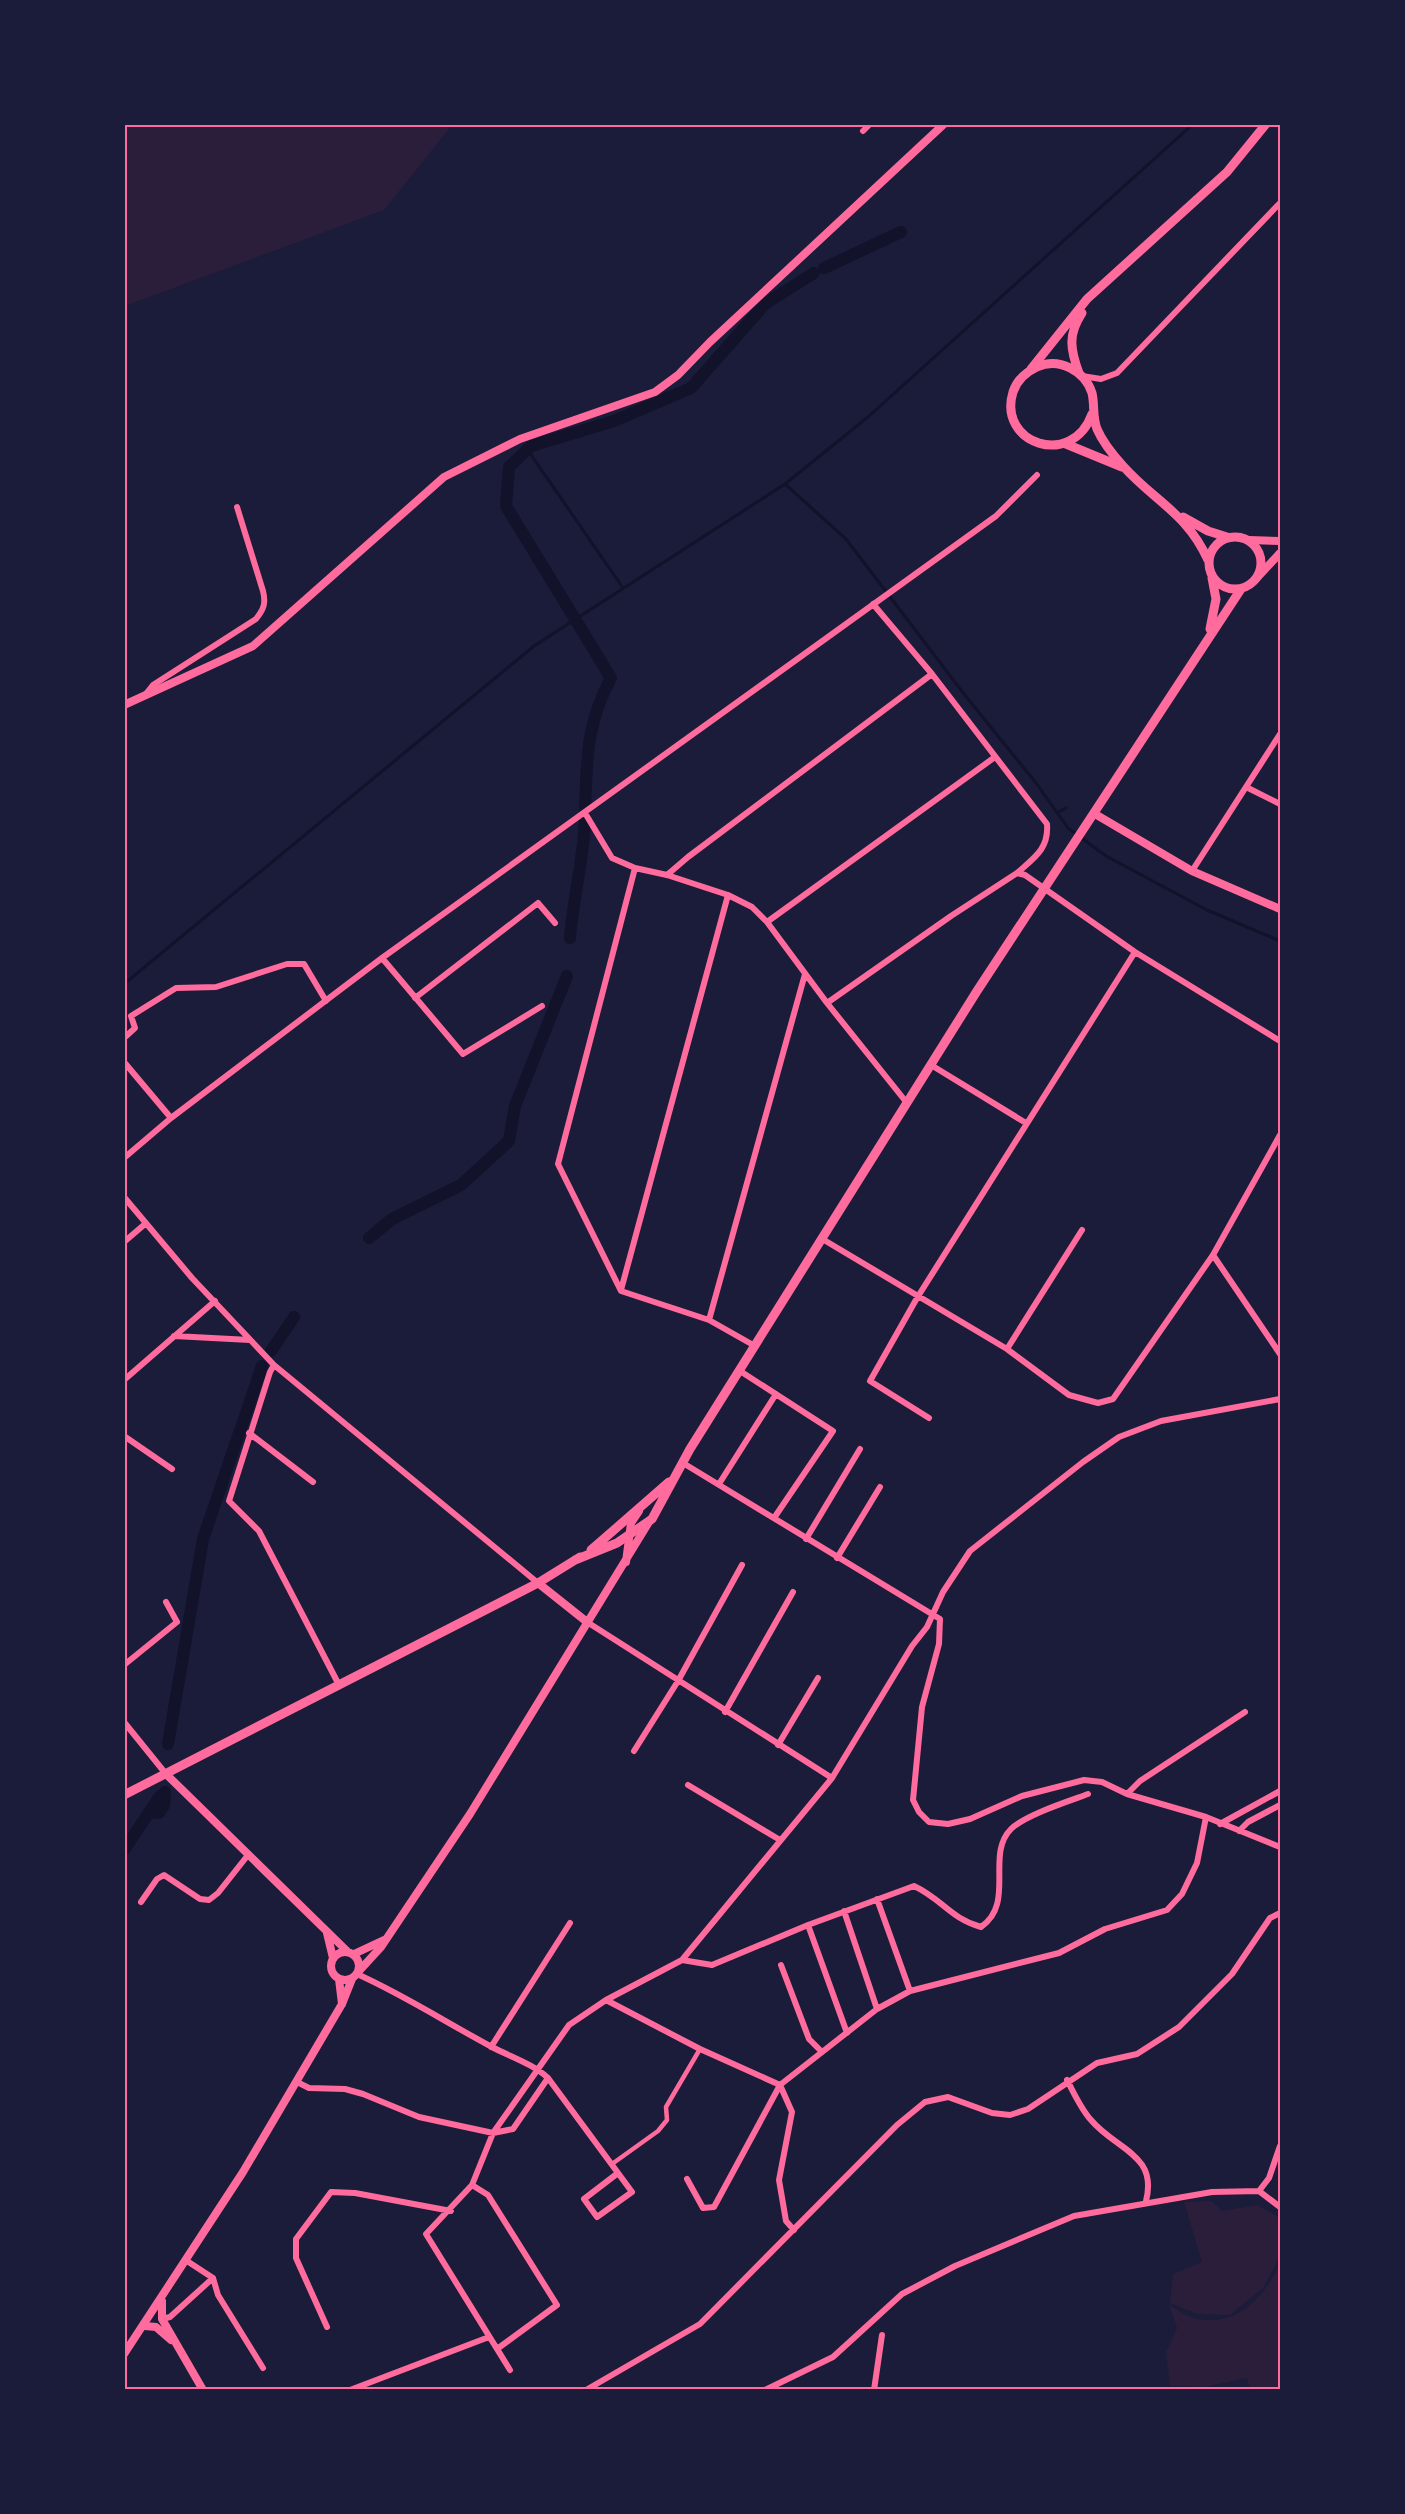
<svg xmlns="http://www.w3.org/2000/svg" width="1405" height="2514" viewBox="0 0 1405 2514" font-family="'PT Sans Narrow',sans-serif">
  <rect width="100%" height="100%" fill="#1b1b3a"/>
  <path fill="#2a1e3b" d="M125,124H452V125L384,210L125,306Z
    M1212,2201L1222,2211L1258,2205L1280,2218V2257L1263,2288L1230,2315L1197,2314L1170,2303L1173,2274L1202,2262L1184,2202Z
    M1280,2265V2389H1250L1247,2378L1204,2387L1170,2386L1166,2352L1177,2328L1169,2305C1178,2310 1188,2317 1198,2319C1239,2326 1262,2298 1280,2265Z"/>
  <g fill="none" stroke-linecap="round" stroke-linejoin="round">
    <path stroke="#12122b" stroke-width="3" d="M527,449L623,588
      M785,484L846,539L964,694L1036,783L1068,828L1106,856L1207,910L1280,941
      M1057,813L1066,808
      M124,984L534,646L785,484L868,417L1193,124"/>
    <path stroke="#12122b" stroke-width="12" d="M824,268L901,232
      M585,809C587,759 586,724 611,678L506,506L509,467L531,446L614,421L691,388L765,304L814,273
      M570,938C573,897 584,859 585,818
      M369,1238L392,1219L461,1185L509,1141L515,1106L567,976
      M271,1351L294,1317
      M168,1744L203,1539L262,1366
      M149,1812L159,1813L164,1805L165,1792
      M124,1850L160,1796L165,1794"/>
    <path stroke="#ff6b9d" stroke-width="4.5" d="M612,2164L658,2131L667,2120L666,2107L700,2049"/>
    <path stroke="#ff6b9d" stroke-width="6" d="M863,131L870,124
      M1082,376L1101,379L1117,373L1280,203
      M873,604L932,674L1047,824C1049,849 1034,858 1017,873
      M145,695L153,685L256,619C264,609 266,603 263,591L237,507
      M1246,787L1280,804
      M585,813L612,858L635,868L667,875L728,895L752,907L767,922L827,1003L907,1103
      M635,868L558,1164L621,1291L709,1320L755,1346
      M1192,871L1280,734
      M667,875L688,857L932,674
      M767,922L995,757
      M382,958L463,1054L542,1006
      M415,998L538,903L555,923
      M827,1003L951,916L1017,873L1025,875L1135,952L1280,1041
      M124,1038L135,1028L131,1016L176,988L216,987L287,964H304L326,1001
      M124,1062L171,1118
      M931,1065L1026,1123
      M124,1158L171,1118L382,958L996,516L1037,475
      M124,1197L192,1278L274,1365L538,1583
      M824,1240L1007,1349L1069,1395L1098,1403L1113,1399L1213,1255L1280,1135
      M124,1242L145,1224
      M1213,1255L1280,1354
      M621,1290L728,895
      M709,1320L805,974
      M174,1336L250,1340
      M1007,1349L1082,1230
      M274,1365L270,1372L229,1501L259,1531L339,1685
      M740,1371L833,1431L774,1518
      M124,1380L215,1301
      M929,1418L870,1381L917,1298L1135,952
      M249,1433L313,1482
      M124,1436L172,1469
      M683,1463L940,1619L939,1644L922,1707L913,1800L919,1812L929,1822L948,1824L970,1819L1022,1796L1084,1780L1102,1782L1127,1794L1206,1817L1280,1847
      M719,1484L776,1394
      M806,1539L860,1449
      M837,1558L880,1487
      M587,1622L832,1778
      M124,1665L177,1622L166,1602
      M725,1712L793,1592
      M124,1722L166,1774
      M778,1745L818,1678
      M634,1751L678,1681L742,1565
      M688,1785L780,1840
      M1127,1794L1140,1781L1245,1712
      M1220,1824L1280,1791
      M1239,1831L1248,1822L1280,1805
      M877,1899L910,1991
      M141,1902L157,1879L164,1875L200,1899L209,1900L218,1893L248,1855
      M844,1911L877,2009
      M808,1925L847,2033
      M682,1960L712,1965L808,1925L914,1886C942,1899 951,1919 981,1927C1016,1903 985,1855 1011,1829C1025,1815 1069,1801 1088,1794
      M781,1965L809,2039L822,2052
      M357,1974C404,1995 447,2023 492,2047C511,2057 533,2064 548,2078L632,2192L597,2217L584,2199L618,2173
      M606,2000L682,1960L832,1778L912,1646L927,1627L943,1592L970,1551L1083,1462L1119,1437L1161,1421L1280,1399
      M491,2047L570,1923
      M1067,2080C1074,2093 1081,2109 1091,2120C1116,2150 1158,2154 1146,2201
      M297,2082L309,2088L345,2089L363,2094L419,2117L493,2133L513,2129L548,2078
      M687,2179L703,2208L714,2207L780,2085L877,2009L910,1991L1059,1953L1105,1929L1167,1910L1182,1894L1197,1863L1206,1817
      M472,2185L488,2195L557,2305L497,2349
      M1259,2191L1280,2207
      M187,2261L213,2278L218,2295L263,2368
      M162,2319L170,2317L213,2278
      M327,2327L296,2258V2239L331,2192L355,2193L451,2211
      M510,2370L426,2234L472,2185L493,2133L569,2025L606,2000L700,2049L780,2085L792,2112L779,2180L786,2221L794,2230
      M350,2390L489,2337
      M586,2390L700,2324L897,2125L925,2102L948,2097L992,2113L1010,2115L1028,2109L1097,2063L1137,2054L1179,2027L1232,1974L1270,1918L1280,1913
      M765,2390L833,2357L902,2294L955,2266L1074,2216L1212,2192L1259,2191L1269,2178L1280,2146
      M874,2390L882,2335"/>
    <path stroke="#ff6b9d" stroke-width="8" d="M124,705L253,646L444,477L520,439L655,392L678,375L710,342L944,124
      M1095,814L1192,871L1280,909
      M626,1562L631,1523L639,1511
      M538,1583L587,1622
      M166,1774L348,1952
      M327,1933L333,1958
      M331 1966a14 14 0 1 1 28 0a14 14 0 1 1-28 0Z
      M354,1954L386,1939
      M359,1971L381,1947L470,1814L649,1522
      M339,1979L342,2004
      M162,2301V2319L203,2390
      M145,2326L156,2327L171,2340
      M124,2354L243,2172L342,2004L352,1979"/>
    <path stroke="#ff6b9d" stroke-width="8" d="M1249,540L1280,541
      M1255,580L1280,553"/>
    <path stroke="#ff6b9d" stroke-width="9" d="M1031,369L1087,299L1227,172L1266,124
      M1079,373C1070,349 1068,334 1082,313
      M1092,414C1072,469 997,444 1013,392C1017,380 1026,372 1037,367C1059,357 1085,371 1092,393C1095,406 1092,416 1097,429C1103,443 1113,455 1123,466C1154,501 1187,513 1208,560
      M1066,444L1122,467
      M1183,517L1208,531L1227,537
      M1209 563a26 26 0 1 1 52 0a26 26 0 1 1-52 0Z
      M1210,629L1216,599L1212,578
      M591,1550L669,1482
      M575,1560L617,1543L652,1519L690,1449L977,991L1241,589
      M124,1795L538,1583L580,1557"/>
  </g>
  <rect width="1405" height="2514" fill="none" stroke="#1b1b3a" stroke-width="252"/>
  <rect x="126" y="126" width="1153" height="2262" fill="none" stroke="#ff6b9d" stroke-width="2"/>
</svg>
